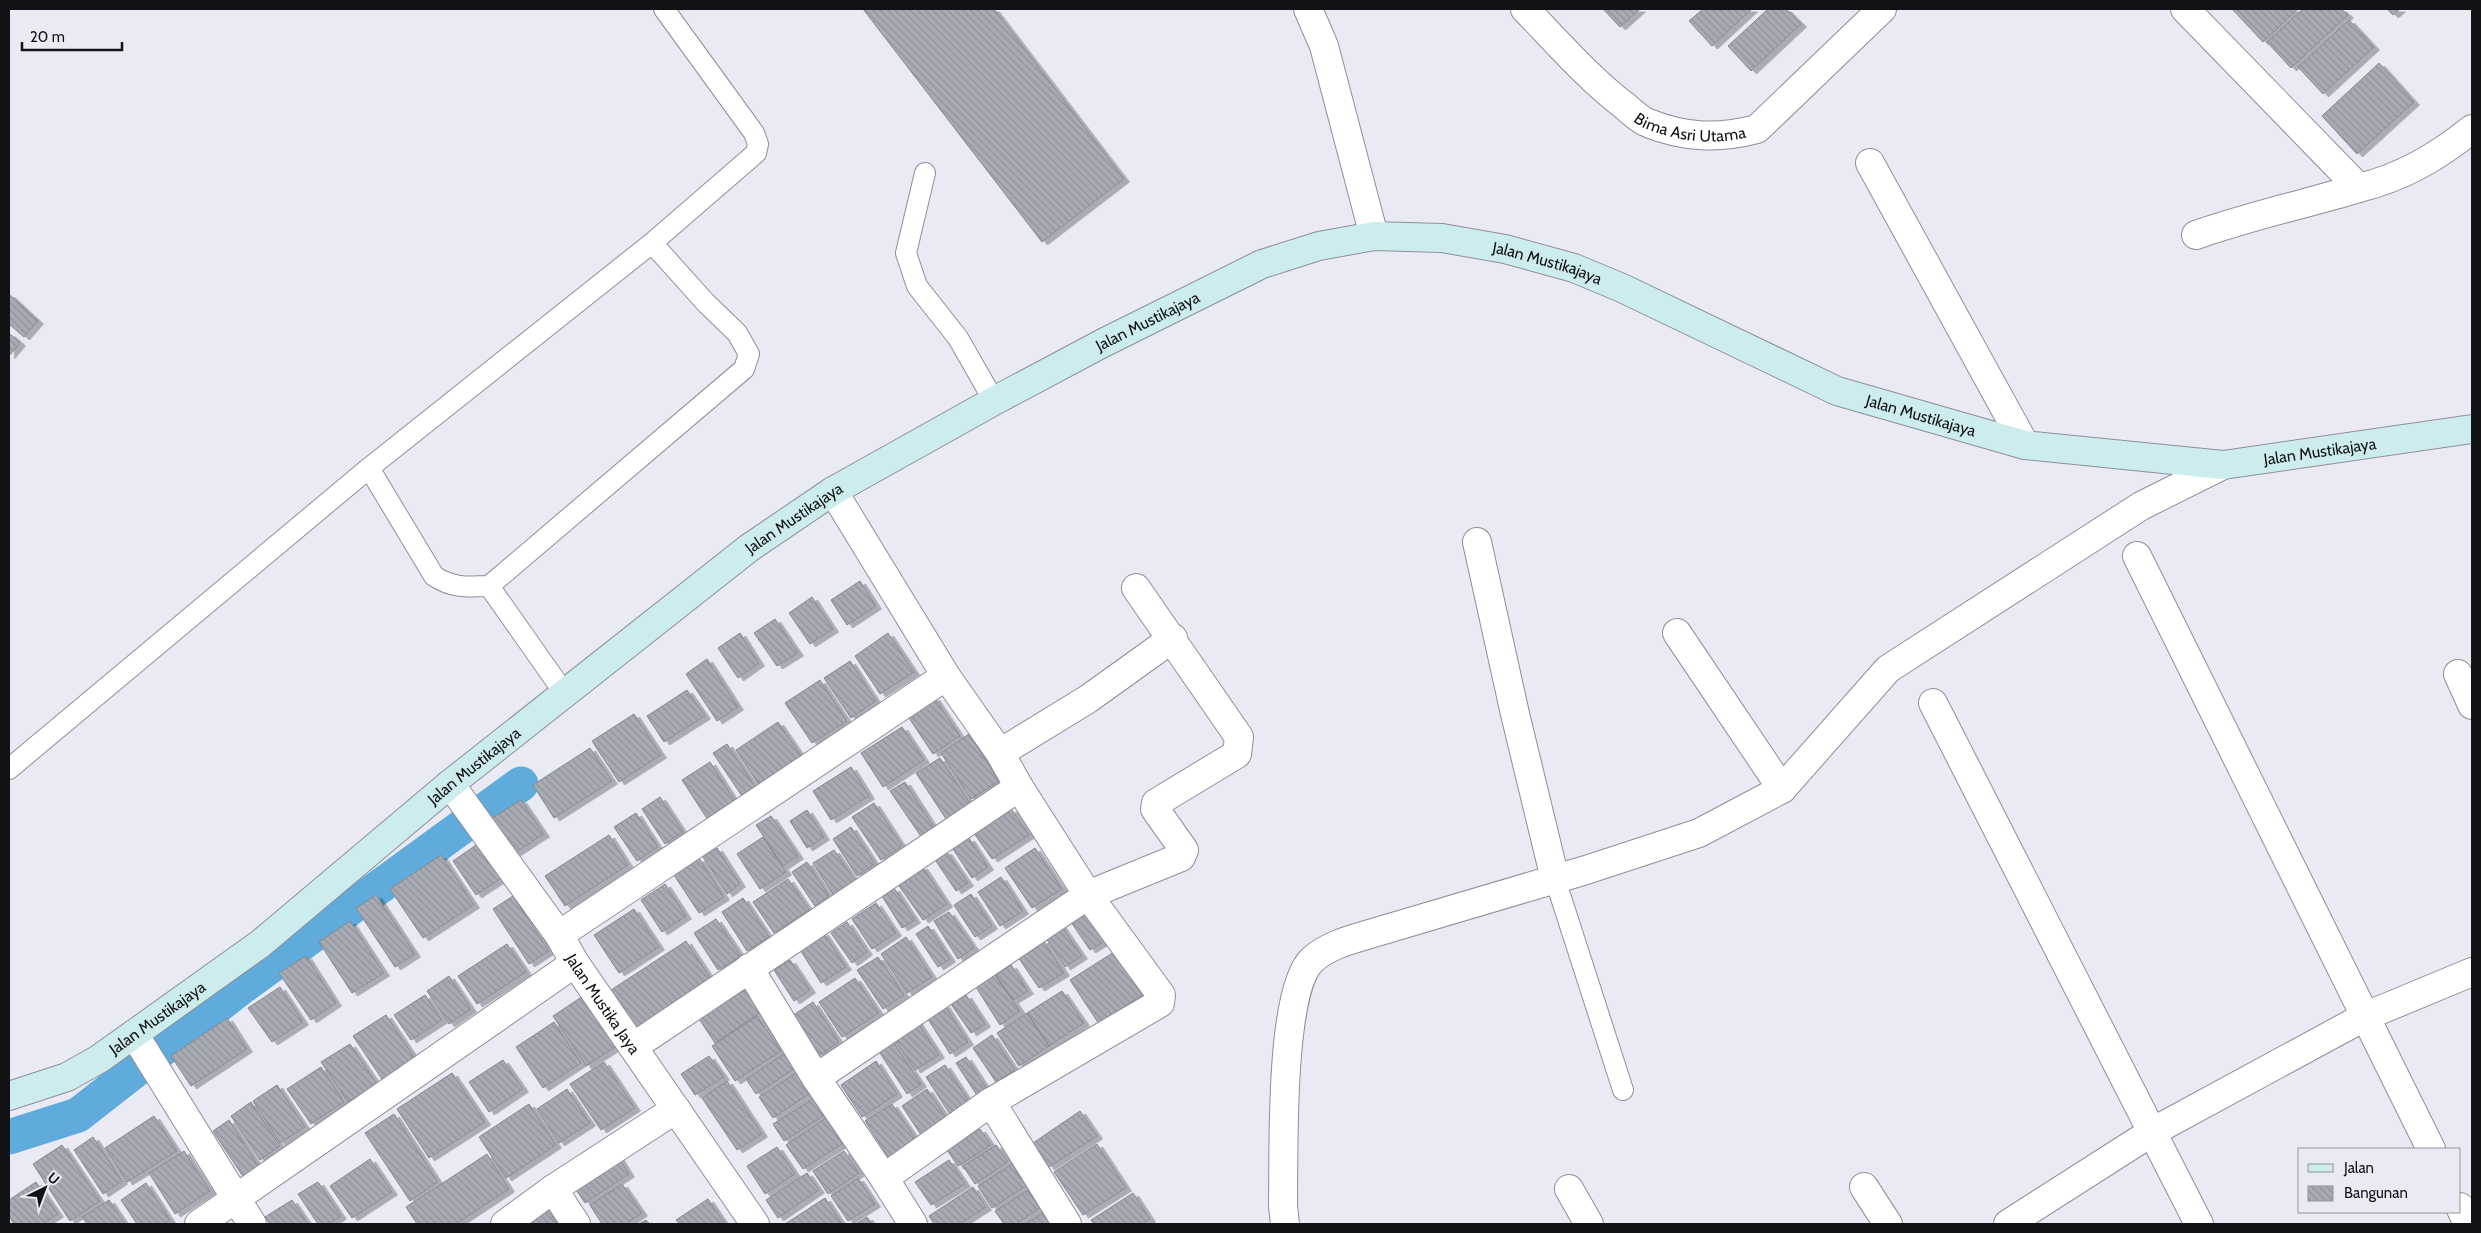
<svg xmlns="http://www.w3.org/2000/svg" width="2481" height="1233" viewBox="0 0 2481 1233" font-family="Cabin,sans-serif">
  <defs>
    <pattern id="building-back-hatch" width="6" height="6" patternUnits="userSpaceOnUse" patternTransform="scale(1.25)"><rect width="6" height="6" fill="#a9abb4"/><path d="M-1 5l2 2M0 0l6 6M5-1l2 2" fill="none" stroke="#90929a"/></pattern>
    <filter id="shadow"><feDropShadow dx="5.5" dy="3" stdDeviation="0" flood-color="#0004"/></filter>
  </defs>
  <rect width="100%" height="100%" fill="#e9eaf4"/>
  <g fill="none" stroke-linecap="round" stroke-linejoin="round">
    <path stroke="#5fabdb" stroke-width="35" d="M9,1137L78,1115L243,986L521,784"/>
  </g>
  <path fill="url(#building-back-hatch)" stroke="#868890" filter="url(#shadow)" d="M863,9H994L1124,179L1042,242Z
    M1603,9H1640L1620,27Z
    M1703,9H1752L1712,46L1689,21Z
    M1768,9H1786L1801,24L1751,71L1728,46Z
    M2232,9H2298L2263,42Z
    M2303,9H2341L2348,15L2291,68L2267,42Z
    M2387,9H2400L2393,15Z
    M2349,20L2374,47L2323,94L2298,67Z
    M2379,63L2414,102L2357,154L2322,116Z
    M9,294L38,321L24,337L9,324Z
    M9,333L20,343L9,356Z
    M860,581L876,606L847,625L831,600Z
    M812,597L833,629L810,644L789,613Z
    M775,619L798,653L777,666L754,633Z
    M740,633L759,663L738,678L718,648Z
    M888,633L914,672L880,694L855,656Z
    M707,659L738,707L717,721L686,674Z
    M850,661L876,701L851,718L824,678Z
    M820,680L847,721L812,743L785,703Z
    M687,690L705,716L664,742L647,716Z
    M934,697L960,736L933,754L907,715Z
    M634,714L661,755L619,782L592,741Z
    M778,722L802,757L759,785L736,750Z
    M902,727L924,760L883,787L861,753Z
    M969,734L999,781L971,799L941,753Z
    M727,744L756,788L742,796L713,753Z
    M590,748L612,781L554,818L533,785Z
    M940,758L974,809L950,825L916,773Z
    M710,762L735,801L708,820L682,780Z
    M851,767L869,796L831,820L813,791Z
    M905,782L935,829L922,838L890,791Z
    M660,797L683,832L665,844L642,809Z
    M521,800L544,834L515,853L492,818Z
    M874,803L902,846L881,860L852,817Z
    M1011,809L1029,835L992,859L974,833Z
    M807,810L824,837L807,848L790,821Z
    M636,813L658,847L637,861L614,827Z
    M771,816L798,856L783,866L756,825Z
    M851,827L875,864L857,876L833,839Z
    M609,835L628,865L565,906L545,876Z
    M763,837L786,872L760,889L737,854Z
    M969,838L988,867L972,878L953,849Z
    M479,843L502,878L476,895L453,861Z
    M717,848L740,884L727,894L703,857Z
    M1035,848L1062,889L1032,908L1005,868Z
    M834,850L856,882L834,896L813,863Z
    M946,851L968,883L956,891L934,858Z
    M441,855L474,905L423,938L390,889Z
    M699,858L724,897L699,913L674,875Z
    M807,862L829,896L815,906L792,872Z
    M922,866L947,904L923,920L897,883Z
    M1001,877L1023,911L1000,926L978,892Z
    M788,879L809,910L774,933L753,902Z
    M665,884L686,916L662,932L641,900Z
    M894,888L915,920L902,928L882,896Z
    M971,894L992,926L975,937L954,905Z
    M376,895L415,954L395,967L356,908Z
    M513,896L549,951L529,964L493,909Z
    M743,898L769,937L747,951L722,912Z
    M876,903L896,933L872,949L852,919Z
    M1084,908L1105,941L1090,950L1069,919Z
    M634,909L659,947L619,973L594,935Z
    M949,912L974,948L958,959L934,921Z
    M716,919L741,956L718,970L694,933Z
    M350,921L384,973L352,993L319,942Z
    M1058,921L1082,956L1065,967L1042,932Z
    M847,922L867,952L852,963L831,933Z
    M928,926L950,959L938,967L916,934Z
    M823,932L846,967L821,983L799,948Z
    M906,937L932,977L907,993L881,954Z
    M1043,940L1064,973L1039,988L1018,957Z
    M686,941L715,985L641,1034L611,990Z
    M507,944L526,972L477,1004L458,976Z
    M1114,952L1142,995L1099,1024L1070,980Z
    M306,956L336,1003L311,1020L279,973Z
    M878,957L904,995L883,1009L857,970Z
    M790,960L810,990L794,1001L774,970Z
    M1011,965L1028,991L1013,1000L996,975Z
    M993,972L1020,1011L1000,1025L974,984Z
    M449,976L471,1009L449,1024L427,991Z
    M855,978L879,1013L842,1037L819,1002Z
    M280,987L303,1022L272,1042L248,1008Z
    M746,989L761,1012L715,1043L699,1019Z
    M1062,991L1084,1023L1049,1046L1027,1013Z
    M425,995L442,1020L411,1040L394,1015Z
    M966,995L985,1024L971,1033L951,1004Z
    M583,996L617,1046L586,1066L553,1016Z
    M813,1002L839,1042L819,1056L792,1016Z
    M944,1004L968,1042L950,1054L926,1016Z
    M1027,1013L1049,1046L1019,1066L997,1033Z
    M386,1015L418,1063L386,1085L353,1036Z
    M913,1015L939,1055L915,1070L889,1031Z
    M757,1016L781,1051L735,1081L712,1046Z
    M227,1018L247,1049L191,1086L171,1056Z
    M554,1022L581,1063L543,1088L516,1047Z
    M992,1035L1015,1070L996,1082L973,1048Z
    M890,1037L921,1084L907,1094L876,1047Z
    M350,1044L377,1084L348,1102L321,1062Z
    M784,1054L794,1069L756,1094L746,1079Z
    M709,1056L724,1077L695,1095L681,1074Z
    M966,1057L990,1094L980,1100L956,1063Z
    M503,1060L523,1089L489,1112L469,1082Z
    M876,1061L897,1094L862,1117L841,1085Z
    M604,1062L635,1108L601,1130L570,1084Z
    M945,1065L972,1106L953,1119L926,1077Z
    M321,1067L344,1102L311,1124L287,1089Z
    M799,1071L812,1092L773,1118L759,1097Z
    M452,1073L485,1122L429,1158L397,1109Z
    M727,1081L762,1134L737,1150L702,1098Z
    M277,1085L305,1127L280,1143L253,1101Z
    M567,1089L590,1123L559,1143L537,1109Z
    M927,1089L949,1122L923,1138L902,1106Z
    M814,1098L825,1115L784,1141L773,1124Z
    M251,1102L280,1146L260,1160L231,1116Z
    M529,1104L556,1145L506,1178L479,1137Z
    M892,1104L916,1139L889,1158L865,1121Z
    M1080,1111L1097,1136L1049,1167L1033,1143Z
    M394,1114L438,1182L410,1201L365,1133Z
    M154,1116L177,1151L127,1182L105,1148Z
    M826,1118L842,1144L803,1169L786,1145Z
    M229,1120L261,1170L246,1181L213,1131Z
    M980,1129L991,1145L958,1166L947,1150Z
    M93,1137L122,1181L103,1194L74,1150Z
    M1097,1144L1126,1188L1083,1215L1054,1172Z
    M62,1145L100,1201L70,1221L33,1164Z
    M996,1145L1008,1162L975,1184L963,1166Z
    M777,1147L795,1174L765,1194L747,1166Z
    M184,1151L210,1191L175,1214L149,1173Z
    M844,1151L859,1173L828,1194L813,1171Z
    M616,1153L629,1174L585,1203L571,1182Z
    M487,1154L509,1189L456,1224H417L406,1207Z
    M370,1159L392,1192L352,1218L330,1186Z
    M949,1160L965,1184L931,1205L915,1182Z
    M1012,1164L1026,1186L992,1208L978,1186Z
    M807,1173L819,1190L778,1218L766,1200Z
    M858,1178L875,1204L848,1221L831,1196Z
    M36,1182L58,1214L43,1224H14L9,1216V1200Z
    M318,1182L341,1216L329,1224H318L298,1194Z
    M146,1183L170,1220L164,1224H137L121,1200Z
    M622,1184L642,1213L626,1224H602L590,1205Z
    M973,1187L986,1207L960,1224H934L929,1216Z
    M1028,1190L1040,1208L1016,1224H1004L995,1211Z
    M1133,1193L1150,1219L1142,1224H1094L1091,1220Z
    M825,1198L842,1224H785Z
    M708,1199L725,1224H680L676,1220Z
    M109,1200L125,1224H87L82,1217Z
    M292,1200L308,1224H270L265,1217Z
    M548,1210L558,1224H526Z
    M1044,1212L1052,1224H1025Z
    M867,1217L872,1224H856Z
    M646,1220L650,1224H639Z"/>
  <g fill="none" stroke-linecap="round" stroke-linejoin="round">
    <defs>
      <path id="lane" d="M925,173L906,253L917,286L958,338L994,401
        M489,586L744,369L749,354L737,333L706,303L652,243
        M565,694L489,586C467,587 452,588 434,576L369,468L652,243L756,153L758,144L754,133L664,9
        M9,769L369,468
        M1555,879L1623,1090"/>
      <g id="street">
        <path d="M1308,9L1324,46L1374,236"/>
        <path id="s1" d="M1525,9C1558,43 1589,79 1626,107C1633,113 1640,120 1648,123C1685,138 1719,139 1757,129L1882,9"/>
        <path d="M2185,9L2359,188C2403,177 2437,157 2472,129"/>
        <path d="M1870,163L2025,445"/>
        <path d="M2196,235C2250,216 2305,204 2359,188"/>
        <path d="M1477,542L1515,714L1555,879"/>
        <path d="M2137,556L2431,1149"/>
        <path d="M1677,633L1782,789"/>
        <path d="M2458,674L2472,705"/>
        <path d="M1933,703L2199,1224"/>
        <path d="M1000,753L1088,699L1173,638"/>
        <path id="s2" d="M450,784L559,935L575,963L755,1224"/>
        <path d="M559,935L946,676"/>
        <path d="M749,968L816,1078L1088,895L1181,857L1184,850L1155,809L1156,803L1237,754L1239,737L1136,588"/>
        <path d="M134,1034L252,1224"/>
        <path d="M633,1047L1019,787"/>
        <path d="M816,1078L884,1178L991,1102L1160,1003L1161,995L1088,895L1019,787L1000,753L946,676L833,491"/>
        <path d="M991,1102L1067,1224"/>
        <path d="M884,1178L913,1224"/>
        <path d="M1864,1187L1888,1224"/>
        <path d="M553,1189L576,1224"/>
        <path d="M1569,1189L1589,1224"/>
        <path d="M2460,1207L2468,1224"/>
        <path d="M199,1224L575,963"/>
        <path d="M505,1224L553,1189L676,1109"/>
        <path d="M1285,1224L1283,1206C1284,1157 1279,991 1312,960C1326,947 1346,941 1363,936L1586,870L1699,833L1782,789L1888,669L2141,506L2223,465"/>
        <path d="M2008,1224L2152,1132L2366,1016L2472,972"/>
      </g>
      <g id="secondary">
        <path id="s3" d="M9,1096L67,1077L99,1059L260,944L450,784L749,548L833,491L994,401L1103,343L1262,264L1319,246L1374,236L1442,238L1505,249L1574,268L1622,288L1837,391L2025,445L2223,465L2472,429"/>
      </g>
    </defs>
    <use href="#lane" stroke="#8e8f98" stroke-width="22"/>
    <use href="#street" stroke="#8e8f98" stroke-width="30"/>
    <use href="#secondary" stroke="#8e8f98" stroke-width="30"/>
    <use href="#lane" stroke="#fff" stroke-width="20"/>
    <use href="#street" stroke="#fff" stroke-width="28"/>
    <use href="#secondary" stroke="#cdecee" stroke-width="28"/>
  </g>
  <g text-anchor="middle" dominant-baseline="central" stroke-width="5" stroke-linejoin="round" paint-order="stroke">
    <g font-size="16" fill="#111215" stroke="#e9eaf4">
      <text stroke="none"><textPath href="#s1" startOffset="211">Bima Asri Utama</textPath></text>
      <text stroke="none"><textPath href="#s3" startOffset="1804">Jalan Mustikajaya</textPath></text>
      <text stroke="none"><textPath href="#s3" startOffset="1384">Jalan Mustikajaya</textPath></text>
      <text stroke="none"><textPath href="#s3" startOffset="2209">Jalan Mustikajaya</textPath></text>
      <text stroke="none"><textPath href="#s3" startOffset="2614">Jalan Mustikajaya</textPath></text>
      <text stroke="none"><textPath href="#s3" startOffset="979">Jalan Mustikajaya</textPath></text>
      <text stroke="none"><textPath href="#s3" startOffset="574">Jalan Mustikajaya</textPath></text>
      <text stroke="none"><textPath href="#s2" startOffset="268">Jalan Mustika Jaya</textPath></text>
      <text stroke="none"><textPath href="#s3" startOffset="169">Jalan Mustikajaya</textPath></text>
    </g>
  </g>
  <rect width="2481" height="1233" fill="none" stroke="#111215" stroke-width="20"/>
  <rect x="2298" y="1148" width="162" height="65" fill="#e9eaf4" stroke="#93949b"/>
  <rect x="2308" y="1164" width="25" height="8" fill="#cdecee" stroke="#93949b"/>
  <text x="2344" y="1173" font-size="15" fill="#111215">Jalan</text>
  <rect x="2308" y="1186" width="25" height="15" fill="url(#building-back-hatch)" stroke="#93949b"/>
  <text x="2344" y="1198" font-size="15" fill="#111215">Bangunan</text>
  <g transform="translate(45 1188) rotate(42)" stroke="#e9eaf4" stroke-width="4" paint-order="stroke">
  <path d="M0-4L9 19L0 12L-9 19Z" fill="#111215"/>
  <text y="-8" font-size="14" font-weight="bold" text-anchor="middle" fill="#111215">U</text>
  </g>
  <path d="M22 42v8h100v-8" fill="none" stroke="#111215" stroke-width="2.5"/>
  <text x="30" y="42" font-size="15" fill="#111215" stroke="#e9eaf4" stroke-width="4" paint-order="stroke">20 m</text>
</svg>
